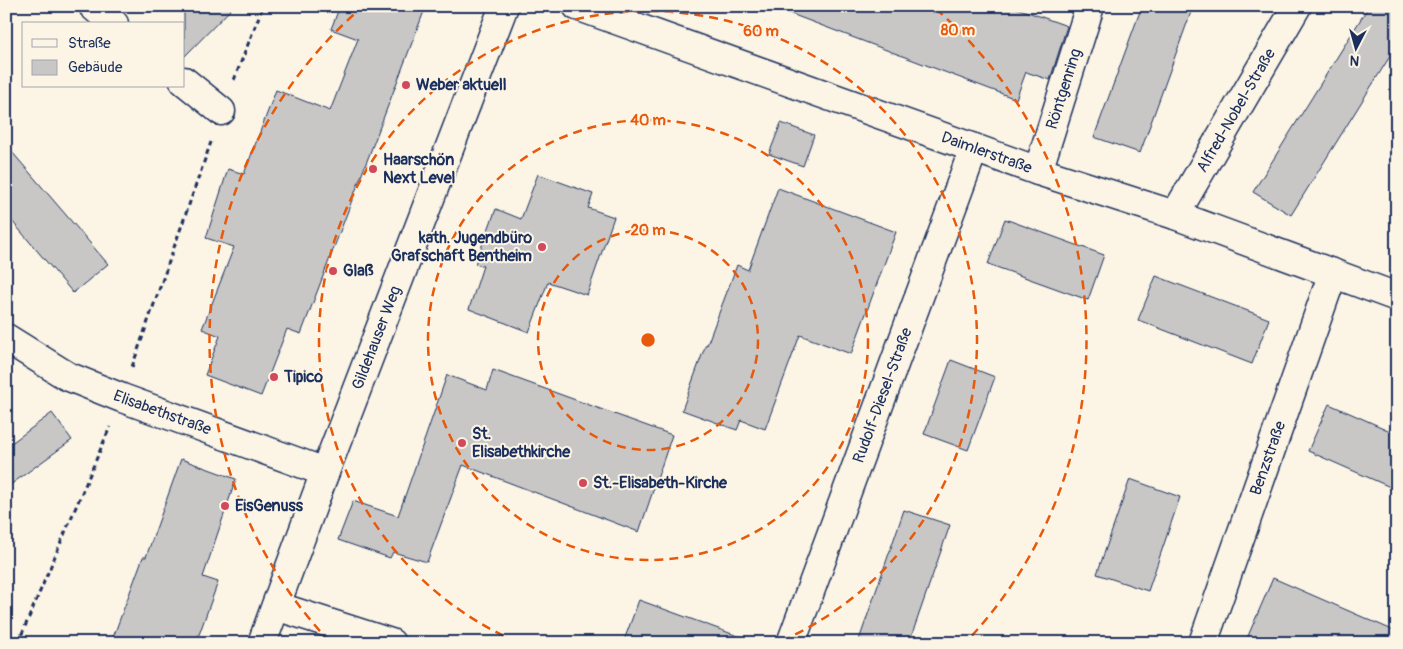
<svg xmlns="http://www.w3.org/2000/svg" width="1403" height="649" viewBox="0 0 1403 649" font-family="Pangolin,sans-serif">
  <rect width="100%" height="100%" fill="#fcf5e5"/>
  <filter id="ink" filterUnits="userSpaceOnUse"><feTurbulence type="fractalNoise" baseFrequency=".02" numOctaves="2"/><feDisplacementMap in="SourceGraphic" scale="10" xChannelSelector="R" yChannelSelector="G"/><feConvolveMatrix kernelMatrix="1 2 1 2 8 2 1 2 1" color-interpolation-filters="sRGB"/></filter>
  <g filter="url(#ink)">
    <path fill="#c8c7c6" stroke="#1b2f5e" d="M184,6H234L184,57Z
      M340,6H426L301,334L287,329L261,396L205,375L220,336L202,329L234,247L206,238L228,169L244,174L276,90L330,111L358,39L331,29Z
      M779,6H1011L1067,26L1050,80L1026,72L1016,99L778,9Z
      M1142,6H1175L1191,12L1140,153L1094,137Z
      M1369,6H1397V45L1291,215L1253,192Z
      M781,123L814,135L803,166L769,154Z
      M6,145L108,264L73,293L6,214Z
      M538,174L593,194L588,208L614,217L587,295L548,282L529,332L469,309L483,266L475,264L496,209L521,219Z
      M778,188L896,232L851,354L800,335L765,429L741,420L737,430L682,410L706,344L707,345L737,265L748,270Z
      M1005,219L1104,255L1088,300L988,264Z
      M1156,276L1269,319L1252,364L1138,320Z
      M951,360L995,377L968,450L924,434Z
      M493,370L672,435L639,532L463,465L427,562L393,552L390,558L338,540L353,501L398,516L447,375L487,390Z
      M1329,404L1397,434V490L1308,451Z
      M52,413L72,440L6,488V447Z
      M181,459L236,479L203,577L218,582L196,643H111L143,557H146Z
      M1130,479L1180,497L1148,591L1097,574Z
      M904,510L950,525L909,643H858Z
      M1273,578L1397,632V643H1245Z
      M639,600L746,639V643H623Z"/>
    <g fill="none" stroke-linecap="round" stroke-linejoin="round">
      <defs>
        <g id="minor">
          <path d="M93,6L114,24"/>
          <path id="s1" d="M577,6L1038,171L1175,215L1397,297"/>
          <path d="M184,81L221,111"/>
          <path id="s2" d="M1038,171L1090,6"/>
          <path id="s3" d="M1175,215L1297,6"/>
          <path id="s4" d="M6,338L67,376L122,398L325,472"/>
          <path d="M276,606L391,643"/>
          <path id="s5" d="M791,643L974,148"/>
          <path id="s6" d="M1203,643L1333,273"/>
        </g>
        <g id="tertiary">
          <path id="s7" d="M262,643L325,472L504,6"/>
        </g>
      </defs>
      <use href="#minor" stroke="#1b2f5e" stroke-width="31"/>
      <use href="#tertiary" stroke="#1b2f5e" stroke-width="31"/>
      <path stroke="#1b2f5e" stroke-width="3" stroke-dasharray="5 4" stroke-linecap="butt" d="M234,80L263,6
        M132,367L211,142
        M18,643L110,427"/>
      <use href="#minor" stroke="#fcf5e5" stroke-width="28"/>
      <use href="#tertiary" stroke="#fcf5e5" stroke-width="28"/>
    </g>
  </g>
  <g fill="none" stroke="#e8590c" stroke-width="2.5" stroke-dasharray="9 6">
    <circle cx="648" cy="340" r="110"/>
    <circle cx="648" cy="340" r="220"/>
    <path d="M517 642A329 329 0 1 1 779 642"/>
    <path d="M330 642A439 439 0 0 1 360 9M936 9A439 439 0 0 1 966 642"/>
  </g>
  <g fill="#d1495b" stroke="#fcf5e5" stroke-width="2">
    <circle cx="406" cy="85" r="5"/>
    <circle cx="373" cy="169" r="5"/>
    <circle cx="542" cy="247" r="5"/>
    <circle cx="333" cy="271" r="5"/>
    <circle cx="274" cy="377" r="5"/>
    <circle cx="462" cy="443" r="5"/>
    <circle cx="583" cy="483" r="5"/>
    <circle cx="225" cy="506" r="5"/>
  </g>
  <g text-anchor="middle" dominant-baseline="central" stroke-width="4" stroke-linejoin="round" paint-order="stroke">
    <g font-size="16" font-weight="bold" fill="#1b2f5e" stroke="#fcf5e5" text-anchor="start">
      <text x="416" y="85">Weber aktuell</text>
      <text x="383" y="160">Haarschön<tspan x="383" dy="18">Next Level</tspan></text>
      <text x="532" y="238" text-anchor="end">kath. Jugendbüro<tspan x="532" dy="18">Grafschaft Bentheim</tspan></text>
      <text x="343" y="271">Glaß</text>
      <text x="284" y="377">Tipico</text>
      <text x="472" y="434">St.<tspan x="472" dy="18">Elisabethkirche</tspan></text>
      <text x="593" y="483">St.-Elisabeth-Kirche</text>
      <text x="235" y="506">EisGenuss</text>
    </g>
    <g font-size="16" fill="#1b2f5e" stroke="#fcf5e5">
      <text stroke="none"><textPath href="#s2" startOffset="86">Röntgenring</textPath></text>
      <text stroke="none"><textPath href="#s3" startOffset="121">Alfred-Nobel-Straße</textPath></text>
      <text stroke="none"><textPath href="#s1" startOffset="435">Daimlerstraße</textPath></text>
      <text stroke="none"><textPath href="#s7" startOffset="326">Gildehauser Weg</textPath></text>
      <text stroke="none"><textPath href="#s5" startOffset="264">Rudolf-Diesel-Straße</textPath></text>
      <text stroke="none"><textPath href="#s4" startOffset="174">Elisabethstraße</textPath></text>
      <text stroke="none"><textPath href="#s6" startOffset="196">Benzstraße</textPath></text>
    </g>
  </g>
  <circle cx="648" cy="340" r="8" fill="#e8590c" stroke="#fcf5e5" stroke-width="2.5"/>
  <g font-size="15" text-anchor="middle" font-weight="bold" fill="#e8590c" stroke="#fcf5e5" stroke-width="4" stroke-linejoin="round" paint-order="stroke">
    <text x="958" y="35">80 m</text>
    <text x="761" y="36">60 m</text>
    <text x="648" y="125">40 m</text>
    <text x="648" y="235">20 m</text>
  </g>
  <rect width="1403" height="649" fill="none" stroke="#fcf5e5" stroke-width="25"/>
  <rect x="12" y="12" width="1378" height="624" fill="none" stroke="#1b2f5e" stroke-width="2" filter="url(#ink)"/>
  <rect x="22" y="22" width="162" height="65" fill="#fcf5e5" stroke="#a2a6af"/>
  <rect x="32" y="39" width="25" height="8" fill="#fcf5e5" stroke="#a2a6af"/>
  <text x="68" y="48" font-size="15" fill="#1b2f5e">Straße</text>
  <rect x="32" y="60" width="25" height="15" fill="#c8c7c6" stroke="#a2a6af"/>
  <text x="68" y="72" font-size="15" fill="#1b2f5e">Gebäude</text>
  <g transform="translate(1356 48) rotate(186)" stroke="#fcf5e5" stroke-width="4" paint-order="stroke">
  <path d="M0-4L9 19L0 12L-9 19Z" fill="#1b2f5e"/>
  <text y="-8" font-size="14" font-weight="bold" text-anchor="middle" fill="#1b2f5e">N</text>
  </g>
</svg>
